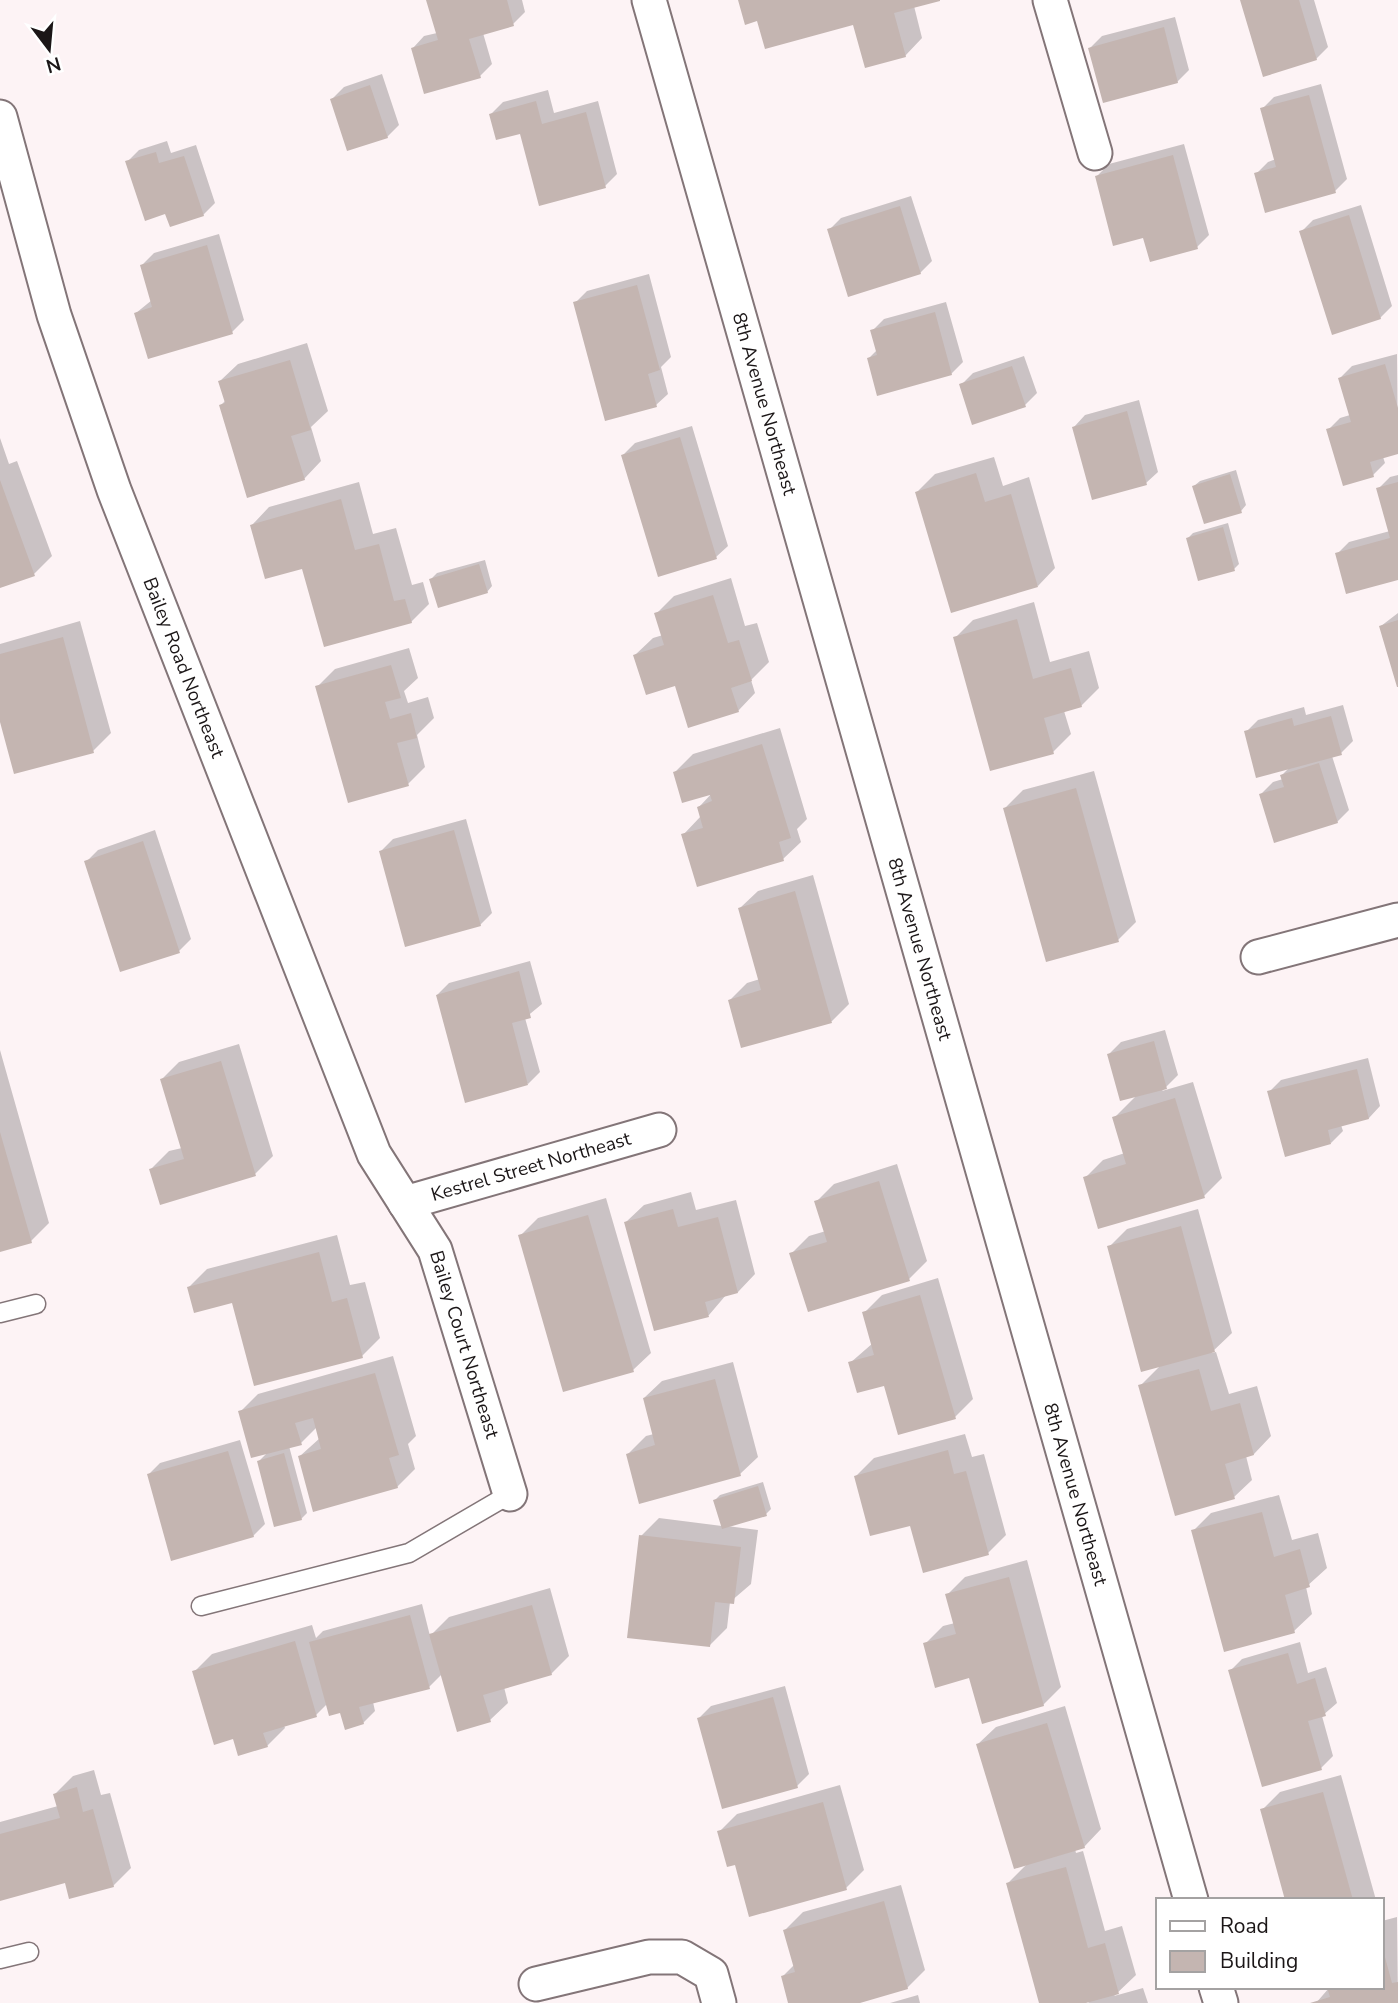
<svg xmlns="http://www.w3.org/2000/svg" width="1398" height="2003" viewBox="0 0 1398 2003" font-family="'Nunito Sans',sans-serif">
  <rect width="100%" height="100%" fill="#fdf3f5"/>
  <path fill="#0003" d="M428,0H522L525,12L513,24L483,33L492,64L480,76L413,48L424,36L437,33Z
    M740,0H937L914,6L922,38L905,56L854,23Z
    M1242,0H1314L1328,47L1316,59Z
    M1175,17L1189,70L1177,82L1090,48L1102,36Z
    M382,74L399,125L387,137L332,99L344,87Z
    M1321,84L1347,179L1335,191L1256,174L1268,162L1276,159L1262,109L1274,97Z
    M548,90L554,113L598,101L617,174L605,186L491,114L503,102Z
    M167,141L171,153L196,145L215,203L203,215L167,212L127,162L139,150Z
    M1184,144L1209,235L1197,247L1097,176L1109,164Z
    M911,196L932,261L920,273L829,230L841,218Z
    M1361,205L1392,306L1380,318L1301,232L1313,220Z
    M219,234L244,320L232,332L136,313L152,300L142,265L154,253Z
    M649,274L671,357L661,367L668,394L656,405L575,303L587,291Z
    M946,302L963,362L951,374L868,359L877,350L872,331L884,319Z
    M307,343L328,411L311,427L321,461L304,479L221,405L226,400L220,381L238,364Z
    M1397,354L1398,452L1383,457L1385,463L1373,475L1328,430L1340,418L1350,415L1340,378L1352,366Z
    M1024,356L1037,393L1025,405L961,385L973,373Z
    M1139,400L1158,472L1146,483L1074,427L1085,415Z
    M692,426L728,546L716,557L623,455L635,443Z
    M0,438L9,464L17,461L52,556L34,574L0,587Z
    M994,457L1003,486L1029,477L1055,568L1038,586L917,492L935,474Z
    M1236,470L1246,505L1241,511L1194,486L1200,481Z
    M1398,475V578L1337,554L1349,542L1390,531L1378,489L1390,477Z
    M359,482L373,534L396,528L412,585L423,582L429,604L411,622L303,566L252,525L269,507Z
    M1228,523L1239,564L1234,569L1188,538L1193,533Z
    M485,560L492,586L487,592L431,579L437,573Z
    M731,578L745,626L757,623L769,662L751,680L755,693L738,711L676,684L635,655L653,638L663,635L656,614L674,596Z
    M1034,602L1050,662L1089,651L1099,688L1081,706L1064,711L1071,734L1053,752L955,638L973,620Z
    M1398,613V683L1381,626Z
    M80,621L111,733L93,751L0,715V644Z
    M409,648L418,678L404,691L408,703L428,697L434,718L417,735L425,767L408,784L317,687L335,669Z
    M1343,705L1353,741L1341,753L1332,756L1349,810L1337,822L1261,794L1273,782L1283,779L1282,775L1290,767L1246,732L1258,720L1304,707L1306,715Z
    M780,728L807,819L797,829L801,842L783,859L683,835L701,816L699,807L714,791L675,772L693,754Z
    M1094,771L1136,922L1118,940L1005,808L1023,790Z
    M466,819L492,913L480,925L381,851L393,839Z
    M155,830L191,939L179,951L86,862L98,850Z
    M813,875L849,1004L832,1021L743,1046L730,1000L747,983L760,979L740,908L758,891Z
    M530,961L542,1004L525,1018L540,1072L528,1084L437,995L449,983Z
    M1165,1030L1178,1075L1162,1091L1193,1082L1222,1178L1204,1196L1085,1178L1103,1160L1125,1153L1114,1118L1137,1095L1109,1054L1121,1042Z
    M239,1044L273,1156L255,1174L151,1169L169,1151L182,1148L162,1079L179,1062Z
    M0,1050L49,1223L31,1241L0,1250Z
    M1368,1058L1380,1106L1369,1118L1341,1125L1343,1131L1331,1143L1269,1092L1281,1080Z
    M897,1164L927,1261L909,1279L791,1254L809,1236L826,1231L816,1202L834,1184Z
    M691,1192L696,1210L736,1200L755,1274L738,1292L726,1295L709,1315L655,1329L626,1222L644,1205Z
    M606,1198L651,1353L633,1370L520,1236L538,1218Z
    M1198,1209L1232,1333L1211,1353L1216,1352L1229,1394L1257,1386L1271,1436L1254,1454L1246,1456L1252,1480L1234,1497L1140,1386L1161,1365L1109,1247L1127,1229Z
    M337,1235L350,1285L365,1282L380,1338L362,1356L234,1301L189,1287L207,1269Z
    M938,1278L973,1399L955,1417L850,1363L873,1343L864,1313L882,1295Z
    M393,1356L416,1436L408,1444L415,1469L397,1487L300,1456L320,1438L317,1427L301,1443L289,1446L307,1513L301,1519L259,1461L268,1452L240,1412L258,1394Z
    M733,1362L758,1457L740,1474L628,1454L646,1436L654,1434L644,1398L662,1381Z
    M965,1434L972,1457L984,1454L1006,1535L988,1553L911,1523L856,1476L874,1458Z
    M240,1440L265,1524L253,1536L148,1475L160,1463Z
    M763,1482L771,1509L766,1514L727,1526L758,1530L751,1584L730,1602L727,1628L709,1646L641,1536L659,1518L722,1526L715,1500L720,1495Z
    M1279,1495L1292,1540L1318,1533L1327,1568L1306,1587L1312,1614L1294,1631L1193,1531L1211,1513Z
    M1027,1560L1061,1687L1043,1705L925,1644L943,1626L955,1623L947,1595L965,1577Z
    M550,1588L569,1656L551,1674L504,1687L508,1703L490,1720L442,1674L429,1687L373,1702L375,1711L363,1723L328,1703L316,1715L284,1725L285,1728L267,1746L234,1737L194,1672L212,1654L312,1625L316,1638L323,1631L422,1604L430,1636L449,1617Z
    M1300,1642L1308,1673L1326,1667L1337,1703L1322,1716L1333,1756L1321,1768L1230,1671L1242,1659Z
    M785,1686L809,1774L797,1786L699,1718L711,1706Z
    M1065,1706L1101,1829L1084,1847L1075,1849L1076,1853L1083,1851L1105,1931L1122,1926L1136,1975L1114,1996L1143,1988L1148,2003H1088L1091,2000L1041,2003L1008,1883L1028,1863L978,1744L996,1727Z
    M94,1770L101,1795L110,1793L131,1868L113,1886L66,1881L0,1899V1822L58,1806L55,1794L73,1776Z
    M1341,1775L1376,1900H1287L1262,1810L1280,1792Z
    M840,1785L864,1870L846,1888L736,1863L719,1832L737,1814Z
    M901,1885L925,1970L907,1988L854,2003H790L783,1976L795,1964L785,1930L803,1912Z
    M1397,1917L1398,2003H1316L1329,1988L1382,1987V1921Z
    M918,1995L920,2003H890Z"/>
  <path fill="#c4b5b1" d="M426,0H507L514,26L469,39L481,78L424,94L411,48L438,40Z
    M738,0H940V1L894,13L906,57L865,68L853,25L765,49L757,21L745,25Z
    M1240,0H1299L1317,60L1263,77Z
    M1164,27L1178,83L1103,103L1088,48Z
    M370,85L388,138L347,151L330,99Z
    M1309,95L1336,193L1265,213L1254,173L1276,167L1260,108Z
    M536,101L542,124L586,112L606,188L539,206L520,134L496,140L489,114Z
    M156,152L159,163L184,156L204,216L170,227L165,214L145,221L125,161Z
    M1173,155L1198,249L1150,262L1143,238L1113,246L1095,176Z
    M900,206L921,274L848,297L827,229Z
    M1349,215L1381,319L1332,335L1299,231Z
    M207,245L233,334L148,359L134,313L152,307L140,265Z
    M637,285L660,370L648,374L657,407L605,421L573,302Z
    M935,312L952,375L877,396L867,358L877,355L870,330Z
    M290,360L311,430L291,436L305,480L247,498L219,405L225,403L218,381Z
    M1385,364L1398,408V454L1370,462L1374,477L1343,486L1326,429L1351,422L1338,378Z
    M1012,366L1026,407L972,425L959,384Z
    M1127,411L1147,485L1092,500L1072,427Z
    M680,437L717,559L658,577L621,455Z
    M976,473L985,502L1011,494L1038,587L951,613L915,492Z
    M1230,474L1242,513L1204,524L1192,486Z
    M0,480L35,576L0,588Z
    M1398,482V580L1346,594L1335,553L1390,538L1376,488Z
    M341,499L355,550L379,544L394,601L405,599L412,623L324,647L302,569L265,579L250,525Z
    M1223,527L1235,571L1198,581L1186,538Z
    M479,564L488,593L438,608L429,579Z
    M713,595L728,643L739,640L752,681L731,688L739,712L688,728L675,686L646,695L633,655L664,645L654,613Z
    M1017,619L1033,679L1071,668L1082,707L1044,718L1054,754L990,771L953,637Z
    M1398,620V687H1397L1379,626Z
    M63,637L94,753L14,774L0,722V654Z
    M391,665L401,698L385,702L390,719L411,713L417,738L397,743L409,786L348,803L315,686Z
    M1331,716L1342,755L1256,778L1244,731L1292,718L1294,726Z
    M762,744L791,838L779,842L784,861L697,887L681,834L703,828L697,807L712,801L710,795L682,803L673,772Z
    M1319,763L1338,823L1274,843L1259,794L1284,787L1280,775Z
    M1076,788L1119,942L1046,962L1003,808Z
    M454,830L481,926L405,947L379,851Z
    M143,841L180,953L120,972L84,861Z
    M795,891L832,1023L741,1048L728,1000L761,990L738,908Z
    M519,971L531,1018L512,1023L528,1085L465,1103L436,995Z
    M1154,1041L1167,1089L1120,1101L1107,1054Z
    M221,1061L256,1176L160,1205L149,1169L184,1159L160,1079Z
    M1357,1069L1369,1119L1328,1130L1331,1144L1285,1157L1267,1091Z
    M1175,1098L1205,1198L1098,1229L1083,1177L1126,1164L1112,1117Z
    M0,1132L32,1243L0,1252Z
    M879,1181L910,1281L808,1312L789,1253L827,1242L814,1201Z
    M673,1209L678,1227L718,1217L738,1293L705,1302L709,1317L654,1331L624,1222Z
    M588,1215L634,1372L563,1392L518,1235Z
    M1181,1226L1215,1352L1141,1372L1107,1246Z
    M319,1252L332,1302L347,1298L363,1358L254,1386L232,1303L194,1313L187,1287Z
    M920,1295L956,1419L898,1435L884,1386L857,1393L848,1362L874,1355L862,1312Z
    M1199,1369L1211,1411L1240,1403L1254,1455L1225,1464L1235,1499L1175,1516L1138,1385Z
    M375,1373L399,1455L389,1458L398,1488L313,1512L298,1456L321,1449L313,1418L295,1423L302,1445L251,1458L238,1411Z
    M715,1379L741,1476L639,1504L626,1454L655,1445L643,1398Z
    M948,1450L954,1474L966,1471L989,1555L923,1573L910,1526L870,1536L854,1476Z
    M228,1451L254,1537L171,1561L147,1474Z
    M284,1453L302,1520L274,1527L257,1461Z
    M758,1486L767,1516L722,1529L713,1500Z
    M1262,1512L1274,1557L1300,1549L1310,1587L1285,1595L1295,1633L1224,1652L1191,1530Z
    M639,1535L741,1547L734,1604L715,1602L710,1647L627,1638Z
    M1009,1577L1044,1706L982,1724L969,1678L935,1688L923,1643L956,1634L945,1594Z
    M532,1605L552,1675L483,1695L491,1722L457,1732L429,1634Z
    M410,1615L430,1689L359,1707L364,1724L345,1730L340,1713L329,1716L309,1642Z
    M295,1641L317,1717L263,1733L268,1747L238,1756L233,1739L214,1745L192,1671Z
    M1288,1653L1297,1684L1315,1678L1326,1716L1308,1721L1322,1770L1262,1787L1228,1670Z
    M773,1697L798,1788L722,1809L697,1718Z
    M1047,1723L1085,1848L1014,1869L976,1744Z
    M77,1787L83,1812L93,1809L114,1887L69,1899L65,1883L0,1901V1834L60,1818L53,1794Z
    M1323,1792L1353,1900H1285L1260,1809Z
    M823,1802L847,1890L749,1917L735,1865L727,1867L717,1831Z
    M1066,1867L1088,1948L1105,1943L1119,1994L1086,2003H1039L1006,1883Z
    M884,1901L908,1989L860,2003H788L781,1976L795,1972L783,1930Z
    M1383,1950L1392,1983L1398,1982V2003H1310L1330,1997L1327,1987H1382Z"/>
  <g fill="none" stroke-linecap="round" stroke-linejoin="round">
    <defs>
      <path id="lane" d="M0,1313L36,1304
        M201,1606L409,1553L510,1494
        M0,1959L29,1952"/>
      <g id="street">
        <path id="s1" d="M649,0L1191,1900"/>
        <path d="M1050,0L1095,153"/>
        <path id="s2" d="M0,117L54,315L114,490L374,1154L435,1250L510,1494"/>
        <path d="M1258,957L1398,920"/>
        <path id="s3" d="M405,1203L659,1130"/>
        <path d="M536,1984L649,1957H682L711,1974L719,2003"/>
        <path d="M1216,1987L1221,2003"/>
      </g>
    </defs>
    <use href="#lane" stroke="#837578" stroke-width="21"/>
    <use href="#street" stroke="#837578" stroke-width="37"/>
    <use href="#lane" stroke="#fff" stroke-width="18"/>
    <use href="#street" stroke="#fff" stroke-width="33"/>
  </g>
  <g text-anchor="middle" dominant-baseline="central" stroke-width="6" stroke-linejoin="round" paint-order="stroke">
    <g font-size="19" fill="#1b1617" stroke="#fff">
      <text stroke="none"><textPath href="#s1" startOffset="420">8th Avenue Northeast</textPath></text>
      <text stroke="none"><textPath href="#s2" startOffset="581">Bailey Road Northeast</textPath></text>
      <text stroke="none"><textPath href="#s1" startOffset="987">8th Avenue Northeast</textPath></text>
      <text stroke="none"><textPath href="#s3" startOffset="131">Kestrel Street Northeast</textPath></text>
      <text stroke="none"><textPath href="#s2" startOffset="1316">Bailey Court Northeast</textPath></text>
      <text stroke="none"><textPath href="#s1" startOffset="1554">8th Avenue Northeast</textPath></text>
    </g>
  </g>
  <rect x="1156" y="1898" width="228" height="91" fill="#ffffff" stroke="#a4a2a2" stroke-width="2"/>
  <rect x="1170" y="1921" width="35" height="10" fill="#ffffff" stroke="#a4a2a2" stroke-width="2"/>
  <text x="1220" y="1933" font-size="21" fill="#1b1617">Road</text>
  <rect x="1170" y="1951" width="35" height="21" fill="#c4b5b1" stroke="#a4a2a2" stroke-width="2"/>
  <text x="1220" y="1968" font-size="21" fill="#1b1617">Building</text>
  <g transform="translate(49 49) rotate(164)" stroke="#ffffff" stroke-width="5" paint-order="stroke">
  <path d="M0-5L12 26L0 18L-12 26Z" fill="#1b1617"/>
  <text y="-10" font-size="19" font-weight="bold" text-anchor="middle" fill="#1b1617">N</text>
  </g>
</svg>
